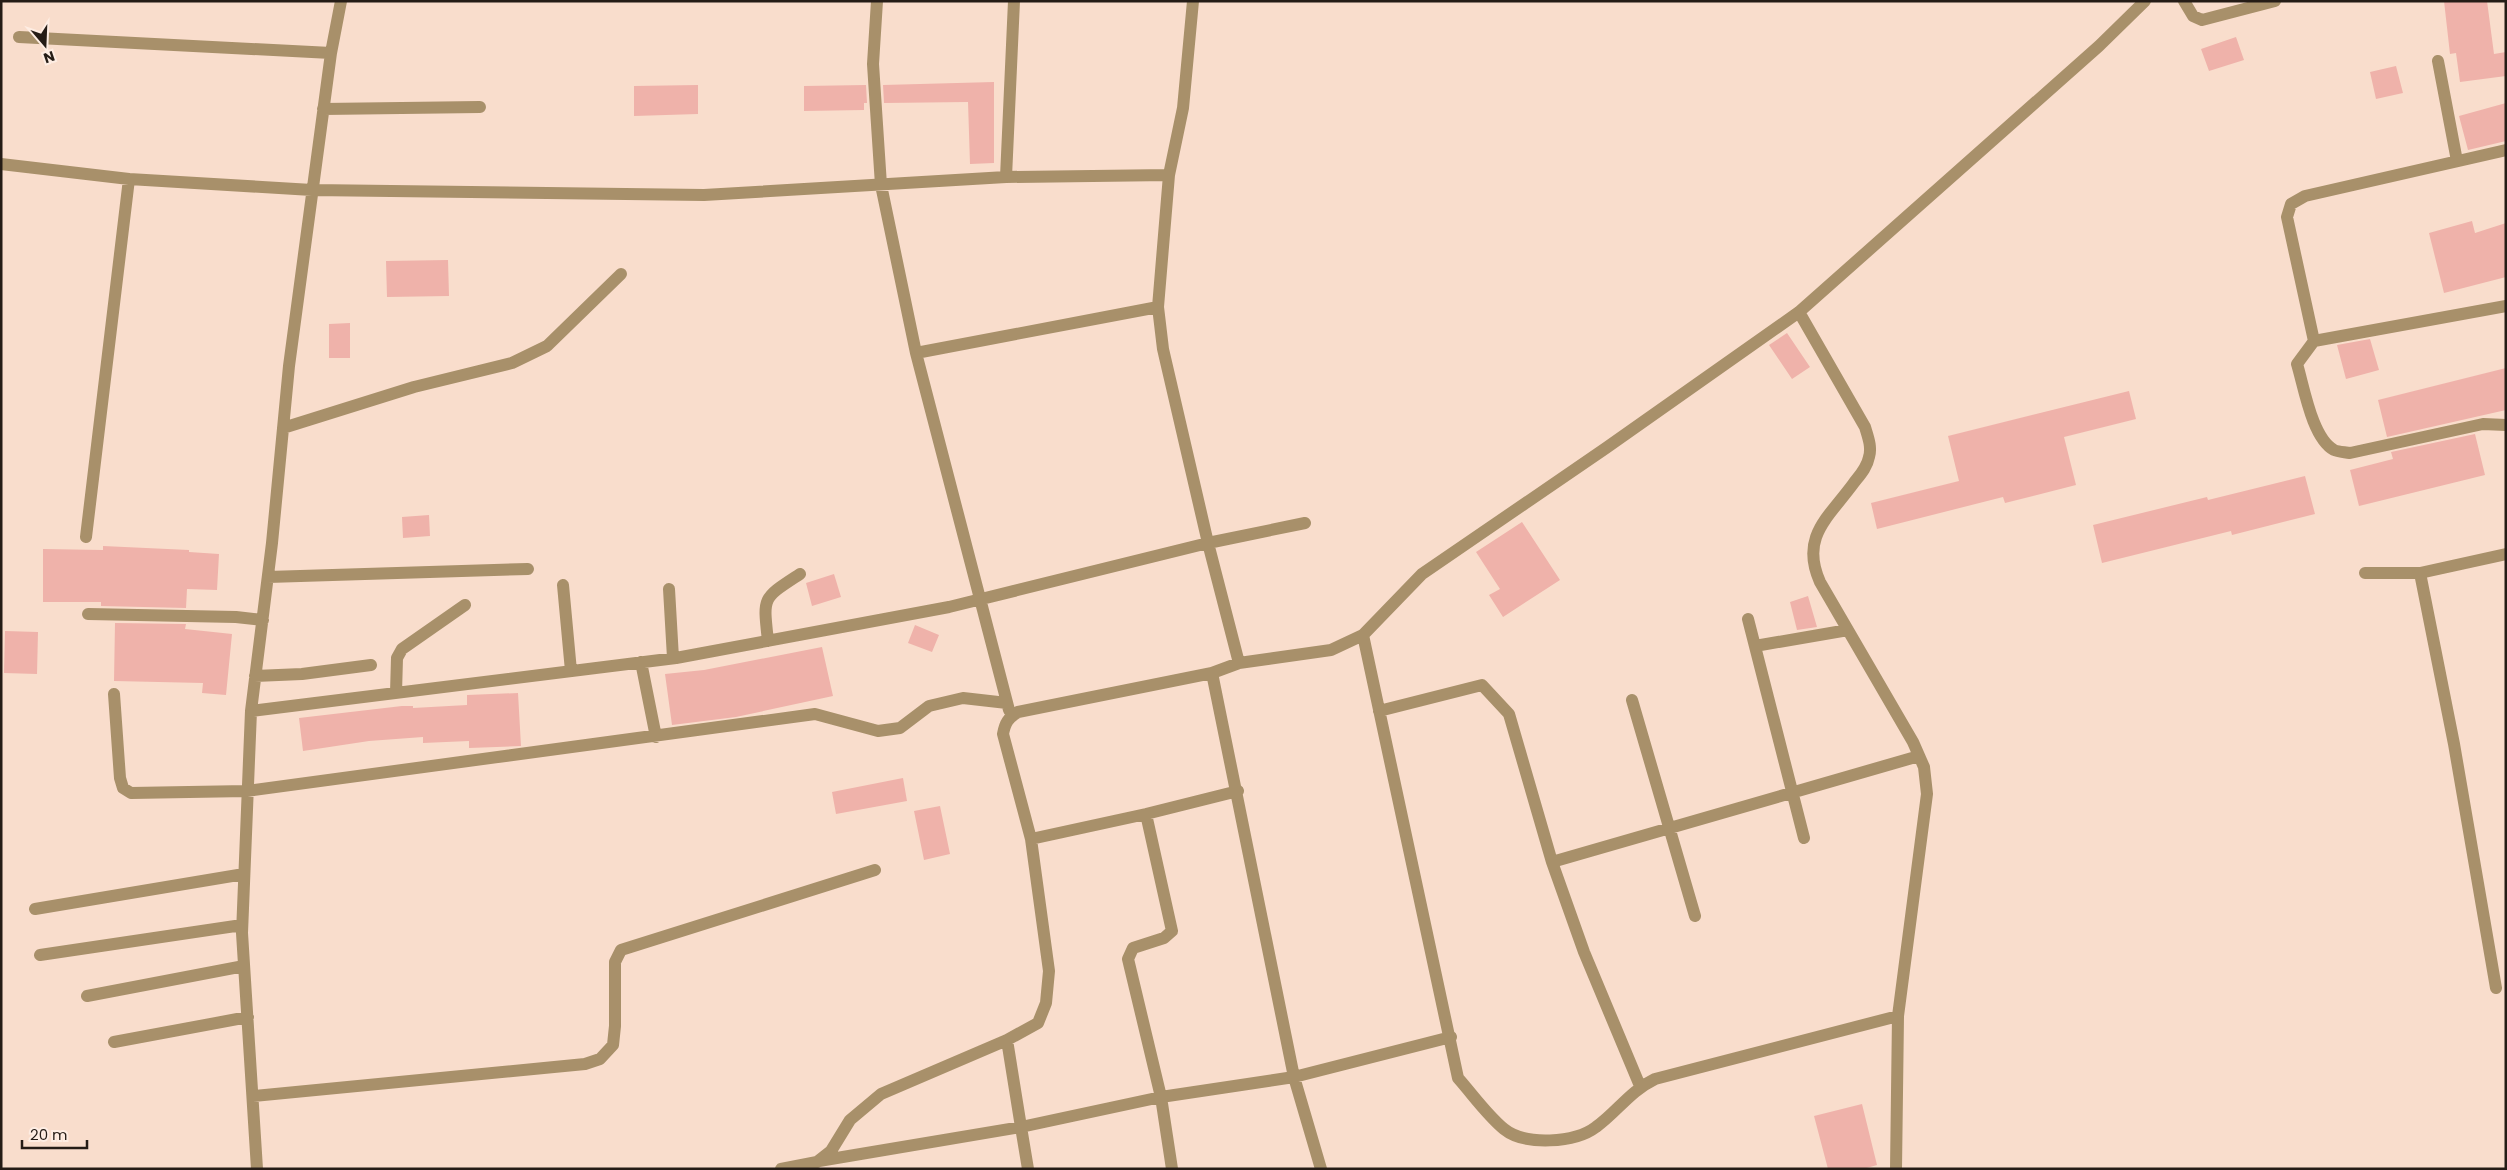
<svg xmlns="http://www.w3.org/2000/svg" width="2507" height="1170" viewBox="0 0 2507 1170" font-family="Poppins,sans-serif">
  <rect width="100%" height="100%" fill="#f9ddcc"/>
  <path fill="#efb2aa" d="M2444,1H2487L2494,54L2506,52V76L2460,82L2456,53L2450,54Z
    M2236,37L2244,60L2209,71L2201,49Z
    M2396,66L2403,93L2376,99L2370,72Z
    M994,82V163L970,164L968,102L884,103L883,85Z
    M698,85V114L634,116V86Z
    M866,85L867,103H864V110L804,111V86Z
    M2506,103V141L2468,150L2459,116Z
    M2472,221L2475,233L2506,223V277L2444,293L2429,233Z
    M448,260L449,296L387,297L386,261Z
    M350,323V358H329V324Z
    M1787,333L1810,367L1792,379L1769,345Z
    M2370,339L2379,370L2346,379L2337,345Z
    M2506,368V410L2387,437L2378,400Z
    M2129,391L2136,419L2064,437L2076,485L2005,503L2003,497L1877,529L1871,503L1959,481L1948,436Z
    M2475,434L2485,475L2359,506L2350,470L2393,459L2391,452Z
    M2305,476L2315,514L2232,535L2231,531L2102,563L2093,525L2207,497L2208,500Z
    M429,515L430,536L403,538L402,517Z
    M1522,522L1560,580L1503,617L1489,595L1500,589L1476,552Z
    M103,546L189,550V552L219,554L217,590L187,589L186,608L101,606V602H43V549L103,550Z
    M834,574L841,597L812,606L806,583Z
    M1808,596L1817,627L1797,630L1790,602Z
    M115,623L186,624L185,629L232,634L226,695L202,693L203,683L114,681Z
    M915,625L939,635L932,652L908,643Z
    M5,631L38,632L37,674L4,673Z
    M822,647L833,696L736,717L672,725L665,674L704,670Z
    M518,693L521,746L469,748V741L423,743V737L369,741L303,751L299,718L402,706H413V708L467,705V695Z
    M903,778L907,801L836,814L832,792Z
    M940,806L950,854L924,860L914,811Z
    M1862,1104L1877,1165L1863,1169H1828L1814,1116Z"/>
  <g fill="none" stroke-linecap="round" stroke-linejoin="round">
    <path stroke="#a8906a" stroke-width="12" d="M877,1L873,64L881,185L916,353L1009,710
      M1193,1L1183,108L1169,175L1158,307L1163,349L1208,543L1239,663
      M2184,1L2193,16L2202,20L2275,1
      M19,37L331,53
      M2438,61L2457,161
      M323,109L480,107
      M1,164L129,179L312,190L704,195L1006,177L1169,175
      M1006,177L1014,1
      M2506,306L2314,341L2297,364C2304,387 2312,438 2334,450C2338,452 2345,452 2350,453L2483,424L2506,425
      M1799,312L1865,427C1868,437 1872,447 1869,457C1867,468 1859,476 1853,484C1828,518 1800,537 1820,582L1913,742L1924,767L1927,794L1898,1016L1896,1169
      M2314,341L2287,217L2291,204L2305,196L2506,150
      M916,353L1158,307
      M283,428L414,387L512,363L547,346L621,274
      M86,537L129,179
      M2365,573H2420L2506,554
      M2420,573L2454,744L2496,988
      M268,577L528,569
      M563,585L571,671
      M669,589L673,658
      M88,614L236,617L263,620
      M1748,619L1804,838
      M1363,635L1458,1078C1473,1095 1487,1115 1504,1129C1525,1146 1575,1143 1596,1127C1617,1112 1630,1091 1655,1079L1898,1016
      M768,641C763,596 762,599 800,574
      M1755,646L1848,630
      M641,662L656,737
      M1212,673L1294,1077L1321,1169
      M255,676L302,674L371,665
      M396,693L397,658L402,649L465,605
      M114,694L120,778L123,788L131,793L247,791L815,714L878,731L900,728L929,706L963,698L1007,703
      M1632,700L1695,916
      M251,711L676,658L949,607L1208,543L1305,523
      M1379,711L1482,685L1509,714L1552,862L1584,952L1640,1086
      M1146,814L1172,931L1164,938L1133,948L1128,959L1161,1097L1294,1077L1451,1037
      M1031,839L1146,814L1238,791
      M1552,862L1919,756
      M35,909L244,874
      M40,955L242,925
      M87,996L244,966
      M1007,1040L1021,1127L1161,1097L1172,1169
      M114,1042L248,1017
      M253,1096L585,1064L600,1059L613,1045L615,1026V962L621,950L875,870
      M819,1161L1021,1127L1028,1169
      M257,1169L242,933L251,711L272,543L289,366L331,53L341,1
      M781,1169L817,1162L831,1151L850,1120L881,1094L1007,1040L1038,1023L1046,1003L1049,971L1031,839L1003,734C1005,723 1008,718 1018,712L1212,673L1239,663L1331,650L1363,635L1422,574L1606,448L1799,312L2099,46L2145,1"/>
  </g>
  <rect width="2507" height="1170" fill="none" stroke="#251c16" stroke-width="5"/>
  <g transform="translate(45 45) rotate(161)" stroke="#feede3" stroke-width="4" paint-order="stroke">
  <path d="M0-4L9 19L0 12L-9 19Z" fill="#251c16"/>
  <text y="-8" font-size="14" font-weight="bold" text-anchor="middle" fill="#251c16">N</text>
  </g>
  <path d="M22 1140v8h65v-8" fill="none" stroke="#251c16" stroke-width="2.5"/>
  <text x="30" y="1140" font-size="15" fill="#251c16" stroke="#feede3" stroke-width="4" paint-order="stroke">20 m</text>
</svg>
